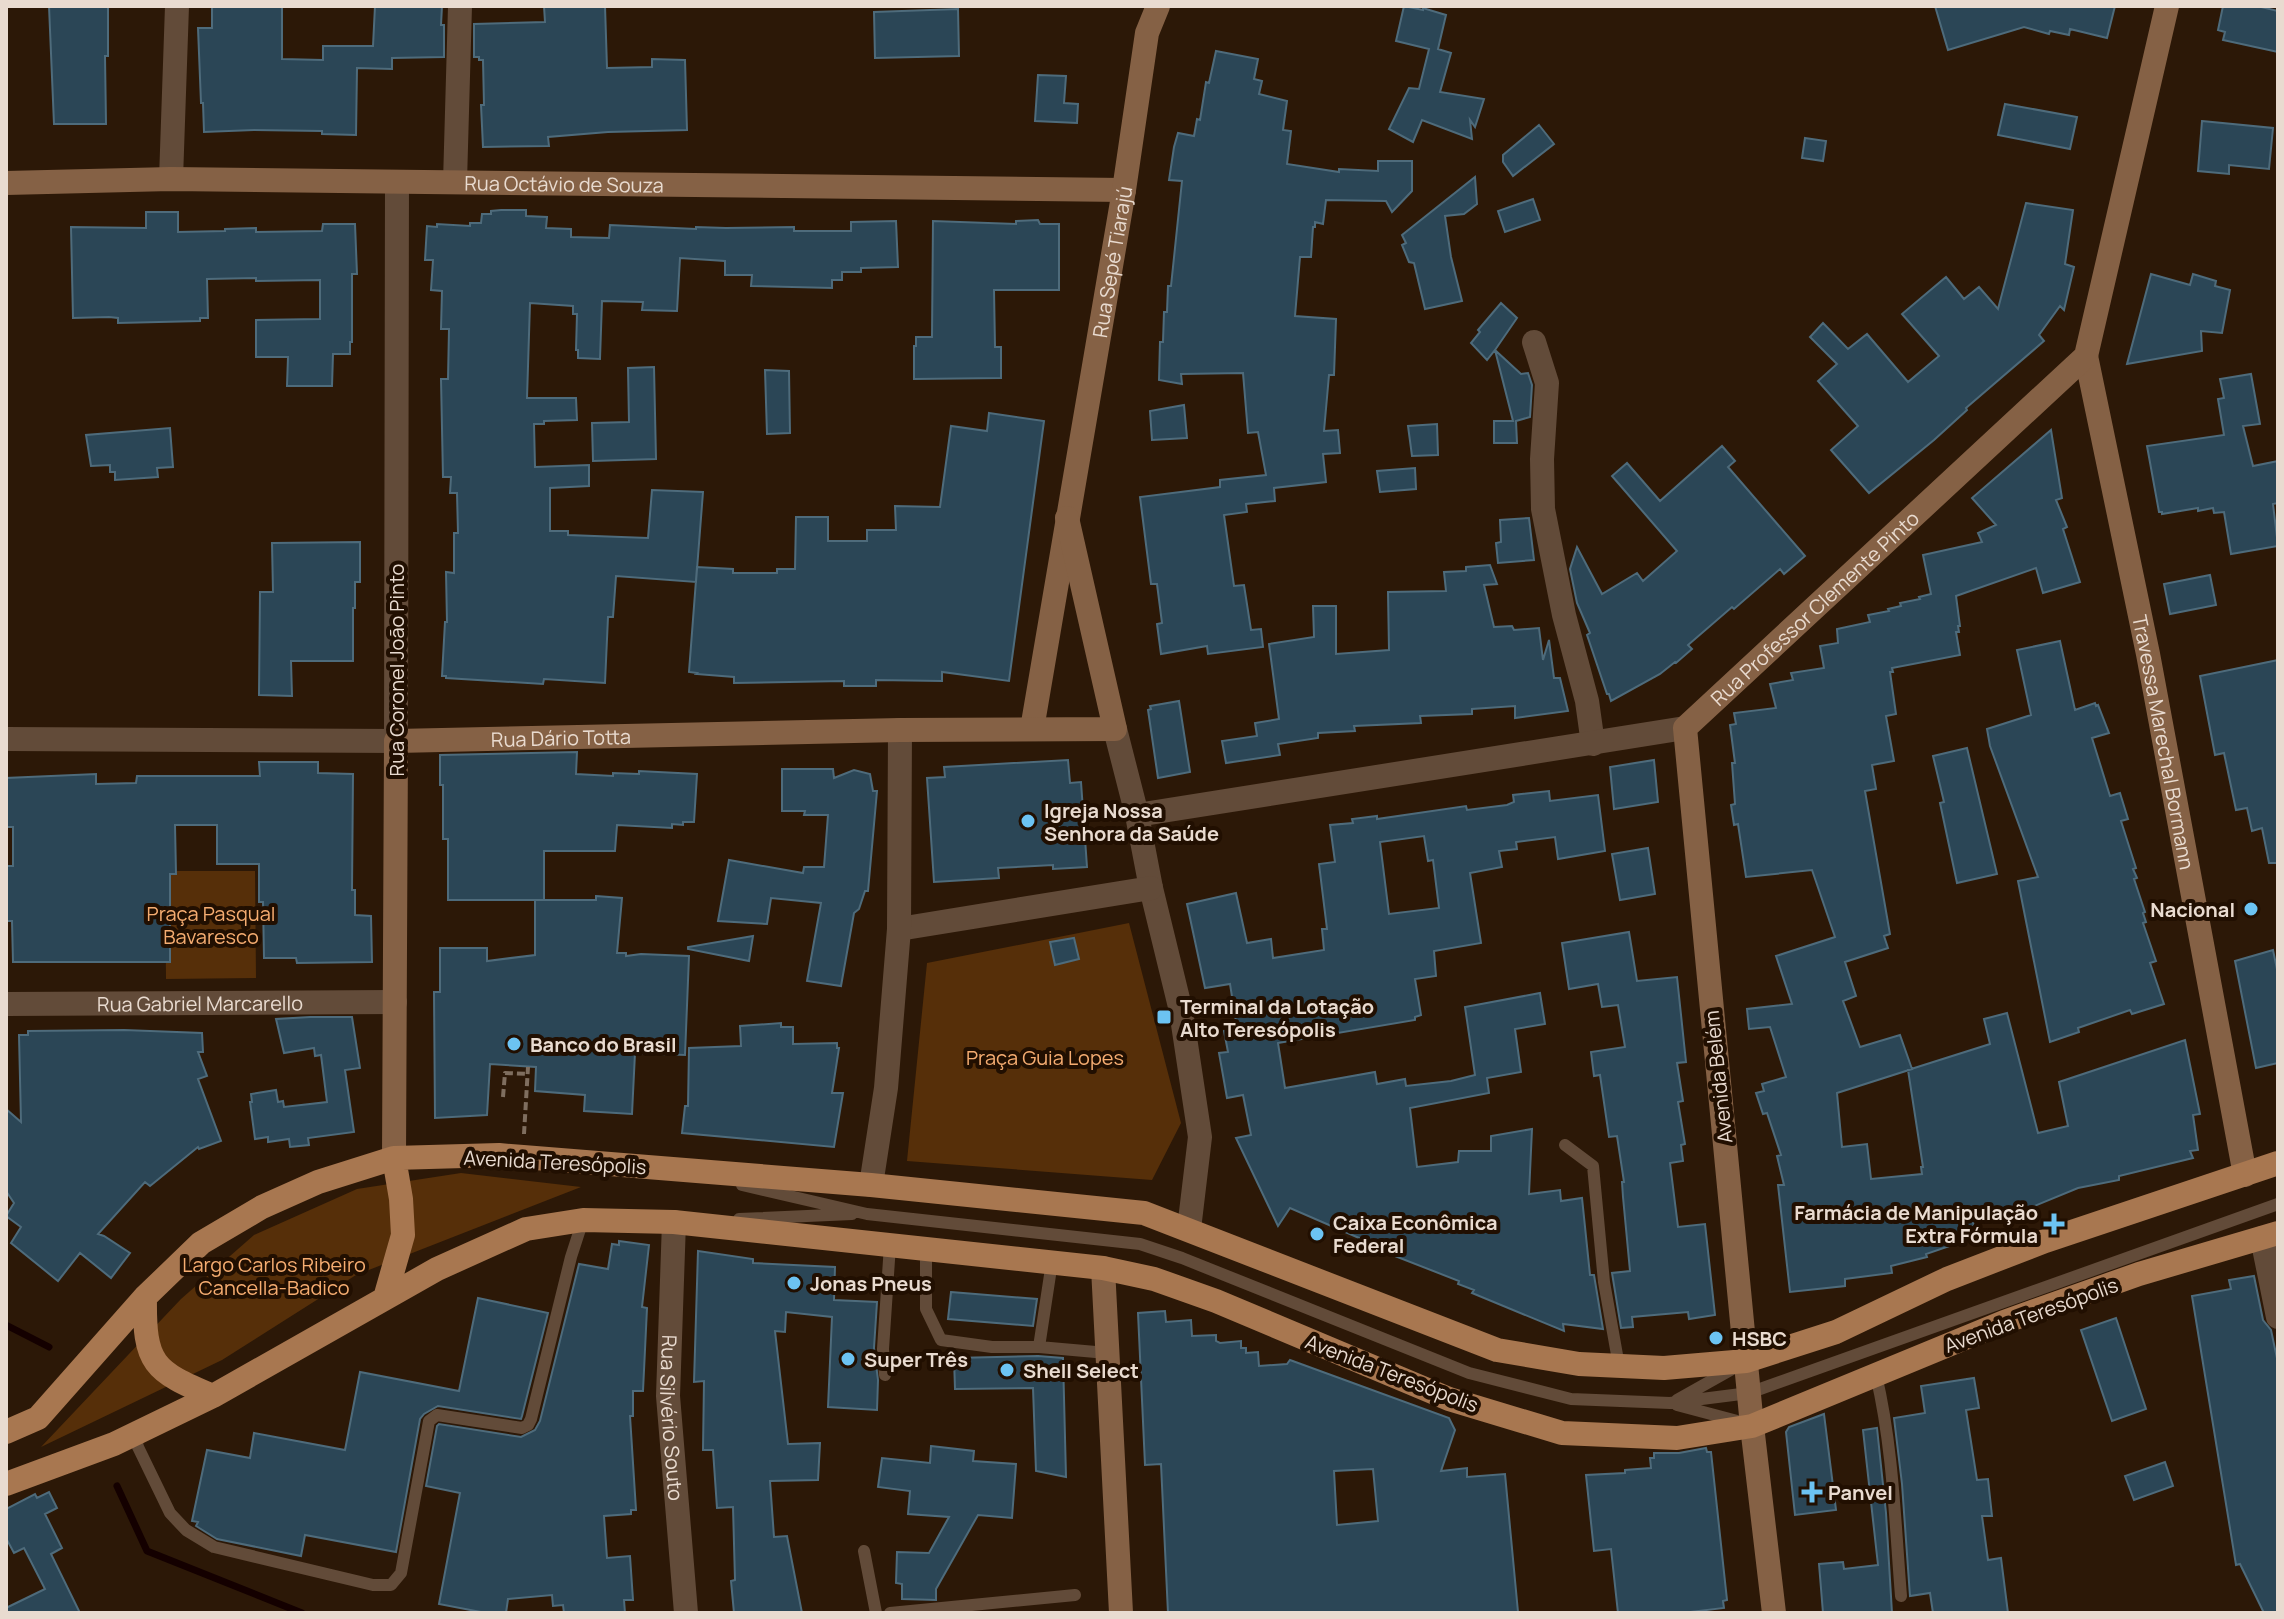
<svg xmlns="http://www.w3.org/2000/svg" width="2284" height="1619" viewBox="0 0 2284 1619" font-family="Manrope,sans-serif">
  <rect width="100%" height="100%" fill="#2c1807"/>
  <path fill="#562f09" d="M165,871H255L256,978L166,979Z
    M1129,923L1181,1123L1152,1180L907,1161L927,963Z
    M461,1173L581,1187L356,1275L222,1360L41,1447L181,1299L254,1235L357,1189Z"/>
  <g fill="none" stroke-linecap="round" stroke-linejoin="round">
    <path stroke="#140000" stroke-width="7" d="M6,1325L49,1347
      M117,1486L147,1551L302,1613"/>
  </g>
  <path fill="#2b4656" stroke="#4e6b7b" stroke-width="2" fill-rule="evenodd" d="M49,6H108V56H105L106,124H54Z
    M212,6H282V59L323,60V46H373L375,6H442L441,25H444V57L392,58V69L357,68L356,135L322,134V131L254,130L204,132L203,103H201L198,28H212Z
    M544,6H605L607,68L652,67V59L685,60L687,130L608,132L548,137L549,146L483,147L481,105H484L483,60H479V57H474V24L545,22Z
    M1404,6L1423,10V8L1446,15L1438,49L1451,53L1440,92L1484,99L1475,127L1470,120L1472,139L1422,120L1413,142L1389,129L1409,88L1419,89L1429,49L1396,41Z
    M1935,6H2115L2107,38L2070,29L2069,35L2050,31L2049,34L2024,27L1948,50Z
    M2223,6H2257L2278,11V52L2223,40L2225,32L2218,30Z
    M958,9L959,56L875,58L874,12Z
    M1216,51L1258,59L1254,79L1262,81L1259,94L1287,101L1283,130L1291,131L1287,164L1339,172V169L1378,171V161H1412V191L1392,212L1386,201L1326,200L1323,224L1315,222V227H1313L1311,257H1300L1295,316L1336,319L1334,375H1329L1324,431L1338,430L1340,453L1323,454L1326,482L1274,488L1275,501L1246,504L1247,512L1224,515L1234,586L1244,585L1251,630L1261,629L1263,647L1208,654L1207,646L1161,654L1157,624L1162,623L1157,584H1151L1140,497L1220,487V480L1266,475L1258,432L1248,433L1243,373L1181,374L1182,384L1159,380L1160,342H1163L1164,312H1167L1168,286H1171L1182,181L1169,180L1174,147L1178,133L1194,136L1197,119L1200,120L1206,82L1209,83Z
    M1038,75L1066,76L1064,103L1078,104L1077,123L1035,121Z
    M2005,104L2077,117L2070,149L1998,135Z
    M2202,121L2273,128L2269,169L2229,165V174L2198,171Z
    M1539,125L1554,144L1513,176L1503,162V155Z
    M1805,138L1826,141L1823,161L1802,158Z
    M1475,177L1477,204L1464,214L1445,216L1451,257L1462,301L1425,309L1414,263L1409,262L1402,245L1406,243L1402,235Z
    M1533,199L1540,220L1505,232L1498,211Z
    M2026,203L2073,210L2065,264L2074,267L2064,310L2060,306L2039,335L2044,341L1966,408L1967,410L1934,440L1869,493L1831,450L1858,426L1818,381L1837,364L1810,337L1823,323L1848,349L1867,334L1908,382L1939,356L1902,314L1946,277L1964,299L1979,287L1998,309Z
    M501,210H526V216L547,217L546,228L571,229V237L609,238L610,225L696,229V227L726,228L794,227V231H851V222L896,221L898,267L861,268V272H842V280H832V288L751,286L752,275H725V261L680,258L677,311L642,310L643,302L602,301L600,359L578,358V350H576L577,314H573V306L530,303L527,398H576L577,420L544,421V424H534L535,467L589,465V486L550,488V531H568V535L648,538L652,490L703,492L696,582L616,576L613,617H608L605,683L544,679L543,684L446,678V676H442L445,622H447L446,572L454,573V533H458L457,493H450L451,477H443L441,379H448L449,329H441L442,291L431,290L433,260H425L427,226L437,227V224L470,226V223H481L482,214H491V211Z
    M146,212H178V232L225,231V229L256,228V232L322,231L323,224H355L357,274H352V342H350V354H333L332,386H287L288,357H256V320L320,319V280L256,281V278L207,279L208,318H200V321L118,323V318L109,317L73,318L71,227L146,228Z
    M1038,220L1040,224H1059V290H994L995,347H1001V378L914,379V346H916V337H932L933,221L1016,224V221Z
    M2151,274L2190,285L2193,274L2216,281L2215,286L2230,290L2222,333L2201,331L2202,351L2127,364Z
    M1501,303L1517,318L1495,350L1521,374L1528,373L1532,385L1530,417L1516,421L1517,443H1494V421H1513L1495,350L1487,360L1471,343L1480,332L1478,330Z
    M654,367L656,459L593,461L592,423L629,422L628,368Z
    M765,370L789,371L790,433L767,434Z
    M2251,374L2260,424L2243,426L2253,466L2278,461V503L2273,504L2278,546L2231,554L2224,512L2214,513L2213,508L2198,511V508L2162,514V512H2159L2147,446L2224,435L2218,399L2224,398L2220,379Z
    M1184,405L1187,438L1152,440L1150,411Z
    M989,413L1044,421L1009,681L942,672V681L876,680V686H844V681L734,683V677L696,674L697,673L689,672L697,567L733,569V573H777V569H795L796,517H828V541H867V530H896L895,506L940,507L951,426L987,431Z
    M1437,424L1438,455L1412,456L1408,426Z
    M170,428L173,467L157,468L158,477L115,480V472H110V465L91,466L86,435Z
    M2051,430L2062,498L2056,500L2067,527L2063,529L2080,582L2043,593L2036,568L1956,596L1960,626H1958L1959,632H1956L1960,655L1892,668L1893,672H1890L1896,714L1886,716L1894,761L1872,765L1876,789L1865,791L1890,934L1884,936L1888,948L1845,962L1856,996L1843,1001L1860,1047L1900,1035L1912,1069L1837,1093L1842,1147L1867,1144L1871,1179L1922,1174L1921,1167H1923L1908,1070L1990,1044L1984,1019L2007,1013L2038,1133L2068,1126L2059,1082L2185,1040L2200,1114L2193,1115L2198,1150L2190,1151L2193,1158L2119,1176V1180L2078,1188L2020,1212L1973,1222L1974,1226L1962,1228L1964,1241L1926,1254L1927,1257L1891,1266L1892,1273L1845,1279V1286L1790,1292L1778,1185H1784L1777,1156L1781,1155L1767,1113L1763,1114L1756,1093L1764,1091L1762,1084L1786,1077L1770,1027L1749,1029L1747,1009L1792,1004L1776,956L1835,937L1812,870L1746,877L1738,824L1734,825L1731,805L1735,804L1732,763H1735L1730,725L1736,724L1734,713L1776,708L1770,684L1793,680L1791,673L1824,668L1820,646L1838,643L1837,629L1870,622L1868,615L1889,611L1888,609L1901,606L1900,603L1920,599L1919,597L1931,594L1923,555L1982,542L1978,533L1996,525L1972,498Z
    M1722,446L1735,461L1728,467L1805,556L1784,574L1780,569L1734,609L1732,607L1688,645L1692,649L1676,663L1675,662L1660,674L1611,701L1609,694H1607L1587,635L1590,633L1577,603L1570,569L1577,547L1602,594L1637,573L1643,581L1677,551L1612,476L1627,463L1660,501Z
    M1415,468L1416,489L1380,492L1377,471Z
    M1529,518L1534,560L1498,563L1496,543L1501,542L1500,520Z
    M360,542V582H355V608H353V661H291L292,696L259,695L260,592H273L272,543Z
    M1490,565L1497,584L1484,585L1494,627L1512,626L1514,630L1539,628L1543,660L1549,640L1554,678H1560L1568,711L1515,718V706L1472,709V714L1420,716L1421,723L1354,726L1355,731L1318,733V738L1278,744L1280,755L1226,763L1222,741L1257,736L1255,723L1279,719L1269,644L1314,637L1313,606H1336V654L1389,650L1388,592L1446,591L1444,572L1466,571V567Z
    M2210,575L2216,605L2170,614L2164,584Z
    M2060,641L2075,710L2095,703L2096,706L2098,705L2109,733L2092,738L2110,796L2120,793L2128,819L2121,821L2136,868L2133,869L2137,878L2134,879L2145,912L2143,913L2146,922L2143,923L2156,961L2150,963L2164,1004L2132,1014L2130,1010L2078,1028L2079,1032L2050,1042L2018,881L2038,877L1990,746L1987,729L2031,715L2017,650Z
    M2278,660V863H2269L2262,828L2252,831L2247,808L2236,810L2224,753L2215,755L2200,676Z
    M1179,701L1190,772L1158,778L1148,710L1151,709L1150,706Z
    M1967,748L1997,874L1957,883L1940,803L1944,802L1933,756Z
    M577,752L576,774L613,776V773L639,774V771L697,774L694,822H683V825L672,824V828L617,825L615,851H544V900H448V839H443V785H440V755Z
    M1068,760L1070,783L1081,782L1087,867L1053,869V865L998,868L999,878L934,882L927,778L945,777L944,767Z
    M1654,760L1658,802L1614,809L1610,767Z
    M259,762H318V773L353,774L352,890H355V915L371,916L372,962L297,963L296,958H264L263,902H259V864H217V825H175L176,874H170V962H13L12,921H7L6,891V866H13V827H6V778L96,774V784L136,783L137,776H260Z
    M782,769H833L834,778L854,770L870,774L873,791H877L868,891H865L859,909L854,913L841,986L807,981L821,903L771,898L767,924L718,921L729,860L803,873L804,867H824L828,815H804L805,811H782Z
    M1549,791L1550,801L1598,795L1605,851L1558,859L1555,837L1516,842L1517,849L1499,851L1502,867L1470,873L1481,943L1434,951L1436,976L1415,979L1421,1015L1415,1017V1020L1278,1043L1285,1088L1375,1072L1377,1084L1405,1079L1406,1086L1451,1081L1475,1075L1465,1007L1540,993L1545,1024L1515,1029L1521,1072L1487,1078L1489,1093L1410,1108L1417,1167L1458,1162L1459,1151H1491V1136L1532,1129L1529,1194L1560,1190L1561,1201L1582,1198L1590,1275H1594L1603,1329L1563,1324L1564,1331L1472,1293L1474,1290L1458,1284L1459,1281L1364,1244L1366,1241L1290,1208L1278,1226L1236,1138L1251,1135L1243,1095L1227,1098L1219,1053L1228,1052L1224,1031L1237,1028L1230,984L1205,988L1187,904L1236,893L1247,943L1271,939L1273,958L1324,950L1322,929H1327L1319,864L1335,862L1330,825L1353,823L1352,819L1377,816V819L1466,806L1467,810L1507,805L1514,802L1513,795ZM1424,836L1428,861L1433,860L1439,908L1389,914L1380,842Z
    M1648,848L1655,894L1620,900L1612,854Z
    M596,896L622,898L617,953H626V956L641,954L689,956L685,1055L635,1053L632,1114L584,1111L585,1095L535,1091L536,1067L490,1064L487,1115L435,1118L434,992H440V948H487V961L535,955V900H596Z
    M1629,932L1637,981L1677,977L1686,1062L1677,1063L1683,1101L1678,1102L1685,1144L1681,1145L1683,1161L1670,1163L1678,1227L1705,1224L1715,1315L1689,1319L1688,1312L1632,1317L1633,1327L1621,1328L1612,1273L1630,1271L1623,1197L1622,1182H1624L1617,1136L1609,1137L1600,1075L1594,1076L1591,1052L1625,1047L1618,1005L1602,1007L1598,984L1569,989L1562,943Z
    M753,936L749,961L688,949V947Z
    M1074,938L1079,959L1055,965L1050,942Z
    M2273,950L2278,974V1063L2256,1068L2235,961Z
    M310,1017H352L360,1068L345,1070L354,1132L308,1138L309,1145L290,1147L289,1139L268,1142V1137L255,1139L250,1102H252L251,1094L276,1090L278,1102L283,1101L284,1107L327,1102L321,1055L315,1056L314,1048L284,1053L276,1019Z
    M781,1023V1027H793V1044L837,1043V1048H839L832,1093H843L834,1147L682,1133L685,1106H688L689,1048L741,1046L740,1026Z
    M124,1030L202,1033L203,1052H198L207,1076L198,1079L221,1141L199,1149L198,1147L150,1186L145,1182L98,1234L104,1236L130,1253L111,1278L80,1253L58,1281L11,1243L21,1227L6,1216L14,1203L6,1191V1109L21,1122L19,1035H28V1031Z
    M619,1241L649,1245L642,1307L647,1308L643,1391H633V1416H630L636,1510H631V1514L604,1516L607,1558L630,1556L633,1600H624L625,1613H564L563,1605L553,1606L552,1595L508,1599L506,1613H486L439,1604L460,1493L426,1486L437,1426L439,1424L521,1437L535,1430L540,1421L579,1264L608,1269L612,1244L619,1245Z
    M698,1251L753,1259V1263L835,1267L834,1300L877,1302L874,1348L878,1380L877,1410L828,1407L832,1317L786,1312L785,1332L775,1331L788,1444L820,1443L818,1480L770,1481L774,1537L787,1536L802,1613H734L731,1581L735,1580L733,1507L717,1508L713,1450H703L704,1381L694,1382Z
    M2254,1276L2263,1320L2271,1330L2278,1363V1613H2264L2240,1564L2236,1565L2192,1296L2231,1289L2229,1280Z
    M951,1292L1037,1299L1033,1326L948,1319Z
    M478,1298L548,1313L522,1416L521,1419L438,1406L424,1414L420,1419L396,1552L305,1535L301,1556L217,1539L196,1526L198,1522L192,1521L207,1450L250,1458L254,1433L345,1450L360,1372L459,1391Z
    M1165,1311L1166,1322L1191,1320L1192,1336L1216,1335V1341L1220,1343L1241,1341V1348H1246V1353L1258,1352L1259,1366L1287,1364L1290,1360L1449,1418L1455,1430L1441,1471L1467,1468V1477L1505,1474L1518,1612L1168,1613L1161,1464L1145,1465L1138,1313ZM1373,1469L1378,1521L1337,1525L1334,1471Z
    M2116,1318L2146,1409L2112,1421L2081,1330Z
    M1038,1356L1063,1358L1066,1477L1036,1471L1033,1388L955,1389L954,1358Z
    M1974,1378L1979,1408L1966,1410L1977,1480L1988,1479L1992,1516H1982L1988,1560L2001,1558L2008,1613H1933L1930,1593L1910,1596L1902,1484L1894,1418L1925,1413L1921,1386Z
    M1824,1414L1836,1510L1795,1515L1786,1432L1789,1427Z
    M1877,1428L1886,1513L1892,1613H1823L1819,1564L1843,1562L1844,1569L1878,1565L1863,1430Z
    M931,1446L974,1451L973,1461L1016,1464L1012,1518L978,1515L936,1589V1600L902,1599V1584L896,1583L897,1552L929,1553L949,1517L908,1514L910,1491L878,1487L882,1458L930,1463Z
    M1706,1448L1707,1452H1711L1727,1600L1723,1601L1724,1608L1682,1613H1618L1611,1549L1594,1551L1586,1475L1625,1473V1470L1651,1468L1650,1458H1654V1453H1679Z
    M2165,1462L2173,1486L2134,1500L2125,1476Z
    M49,1492L57,1508L45,1514L62,1548L51,1554L80,1613H6V1608L45,1589L24,1548L14,1553L6,1538V1509L35,1494L37,1498Z"/>
  <g fill="none" stroke-linecap="round" stroke-linejoin="round">
    <path stroke="#7f6e5f" stroke-width="4" stroke-dasharray="8 4" stroke-linecap="butt" d="M503,1097L505,1073L528,1074
      M524,1134L528,1067"/>
    <path stroke="#624b39" stroke-width="12" d="M1565,1145L1593,1166L1604,1282L1619,1366
      M742,1185L867,1214L1140,1244L1182,1258L1469,1373L1571,1399L1670,1403L1749,1393L2278,1204
      M739,1219L852,1214
      M926,1248V1309L941,1340L992,1347H1039L1052,1262
      M1039,1347L1107,1353
      M885,1375L883,1349L890,1245
      M1876,1375C1893,1447 1895,1522 1901,1596
      M1677,1400L1734,1368
      M1677,1405L1741,1422
      M135,1434L138,1447L170,1513L186,1530L214,1547L373,1585H391L401,1573L429,1421L437,1415L522,1428L528,1425L531,1419L571,1257L583,1220
      M864,1551L876,1613
      M890,1613L1075,1595"/>
    <g stroke="#624b39" stroke-width="24">
      <path d="M171,179L177,6"/>
      <path d="M455,182L460,6"/>
      <path d="M1534,342L1547,383L1542,459L1543,509L1564,615L1587,701L1593,744"/>
      <path d="M1115,729L1137,815L1151,888L1181,1011L1200,1137L1189,1229"/>
      <path d="M6,739L396,741L397,182"/>
      <path d="M1137,815L1685,728"/>
      <path d="M899,929L1151,888"/>
      <path id="s1" d="M6,1004L395,1002"/>
      <path d="M871,1185L886,1088L899,929L900,730"/>
      <path id="s2" d="M674,1222L668,1396L686,1613"/>
      <path d="M2262,1238L2278,1317"/>
    </g>
    <g stroke="#856145" stroke-width="24">
      <path id="s3" d="M6,183L171,179L1124,190"/>
      <path id="s4" d="M2086,356L2148,654L2245,1175"/>
      <path id="s5" d="M1032,729L1124,190L1147,33L1158,6"/>
      <path id="s6" d="M394,1158L396,741L900,730L1115,729L1067,518"/>
      <path d="M1103,1268L1121,1613"/>
      <path id="s7" d="M1774,1613L1752,1426L1685,728L2086,356L2167,6"/>
    </g>
    <path stroke="#a87750" stroke-width="24" d="M145,1297C144,1364 153,1371 213,1396
      M385,1298L403,1235L401,1199L394,1158
      M6,1432L38,1418L145,1297L201,1243L262,1207L318,1182L394,1158L499,1155L523,1157L871,1185L1144,1213L1497,1350L1579,1364L1664,1368L1746,1361L1836,1332L1947,1279L2045,1241L2278,1163
      M6,1484L114,1444L213,1396L437,1269L526,1229L583,1220L674,1222L1103,1268L1154,1279L1216,1301L1449,1399L1562,1433L1677,1438L1752,1426L2004,1322L2139,1274L2278,1233"/>
  </g>
  <g fill="#6cc3f2" stroke="#210f01" stroke-width="3">
    <circle cx="1028" cy="821" r="8"/>
    <circle cx="2251" cy="909" r="8"/>
    <rect x="1156" y="1009" width="16" height="16" rx="4"/>
    <circle cx="514" cy="1044" r="8"/>
    <path d="M2050 1212h8v8h8v8h-8v8h-8v-8h-8v-8h8z"/>
    <circle cx="1317" cy="1234" r="8"/>
    <circle cx="794" cy="1283" r="8"/>
    <circle cx="1716" cy="1338" r="8"/>
    <circle cx="848" cy="1359" r="8"/>
    <circle cx="1007" cy="1370" r="8"/>
    <path d="M1808 1480h8v8h8v8h-8v8h-8v-8h-8v-8h8z"/>
  </g>
  <g text-anchor="middle" dominant-baseline="central" stroke-width="8" stroke-linejoin="round" paint-order="stroke">
    <g font-size="20" fill="#e9dbd0" stroke="#210f01">
      <text stroke="none"><textPath href="#s3" startOffset="558">Rua Octávio de Souza</textPath></text>
      <text stroke="none"><textPath href="#s5" startOffset="474">Rua Sepé Tiarajú</textPath></text>
      <text stroke="none"><textPath href="#s7" startOffset="1066">Rua Professor Clemente Pinto</textPath></text>
      <text transform="translate(396 670) rotate(-90)">Rua Coronel João Pinto</text>
      <text stroke="none"><textPath href="#s6" startOffset="582">Rua Dário Totta</textPath></text>
      <text stroke="none"><textPath href="#s4" startOffset="394">Travessa Marechal Bormann</textPath></text>
      <text stroke="none"><textPath href="#s1" startOffset="194">Rua Gabriel Marcarello</textPath></text>
      <text transform="translate(1718 1077) rotate(-96)">Avenida Belém</text>
      <text transform="translate(555 1162) rotate(3)">Avenida Teresópolis</text>
      <text transform="translate(2031 1315) rotate(-20)">Avenida Teresópolis</text>
      <text transform="translate(1392 1373) rotate(21)">Avenida Teresópolis</text>
      <text stroke="none"><textPath href="#s2" startOffset="196">Rua Silvério Souto</textPath></text>
    </g>
    <g font-size="20" font-weight="bold" fill="#e9dbd0" stroke="#210f01" text-anchor="start">
      <text x="1044" y="810">Igreja Nossa<tspan x="1044" dy="23">Senhora da Saúde</tspan></text>
      <text x="2235" y="909" text-anchor="end">Nacional</text>
      <text x="1180" y="1006">Terminal da Lotação<tspan x="1180" dy="23">Alto Teresópolis</tspan></text>
      <text x="530" y="1044">Banco do Brasil</text>
      <text x="2038" y="1212" text-anchor="end">Farmácia de Manipulação<tspan x="2038" dy="23">Extra Fórmula</tspan></text>
      <text x="1333" y="1222">Caixa Econômica<tspan x="1333" dy="23">Federal</tspan></text>
      <text x="810" y="1283">Jonas Pneus</text>
      <text x="1732" y="1338">HSBC</text>
      <text x="864" y="1359">Super Três</text>
      <text x="1023" y="1370">Shell Select</text>
      <text x="1828" y="1492">Panvel</text>
    </g>
    <g font-size="20" fill="#f6ad71" stroke="#210f01">
      <text x="211" y="913">Praça Pasqual<tspan x="211" dy="23">Bavaresco</tspan></text>
      <text x="1045" y="1057">Praça Guia Lopes</text>
      <text x="274" y="1264">Largo Carlos Ribeiro<tspan x="274" dy="23">Cancella-Badico</tspan></text>
    </g>
  </g>
  <rect width="2284" height="1619" fill="none" stroke="#e9dbd0" stroke-width="16"/>
</svg>
